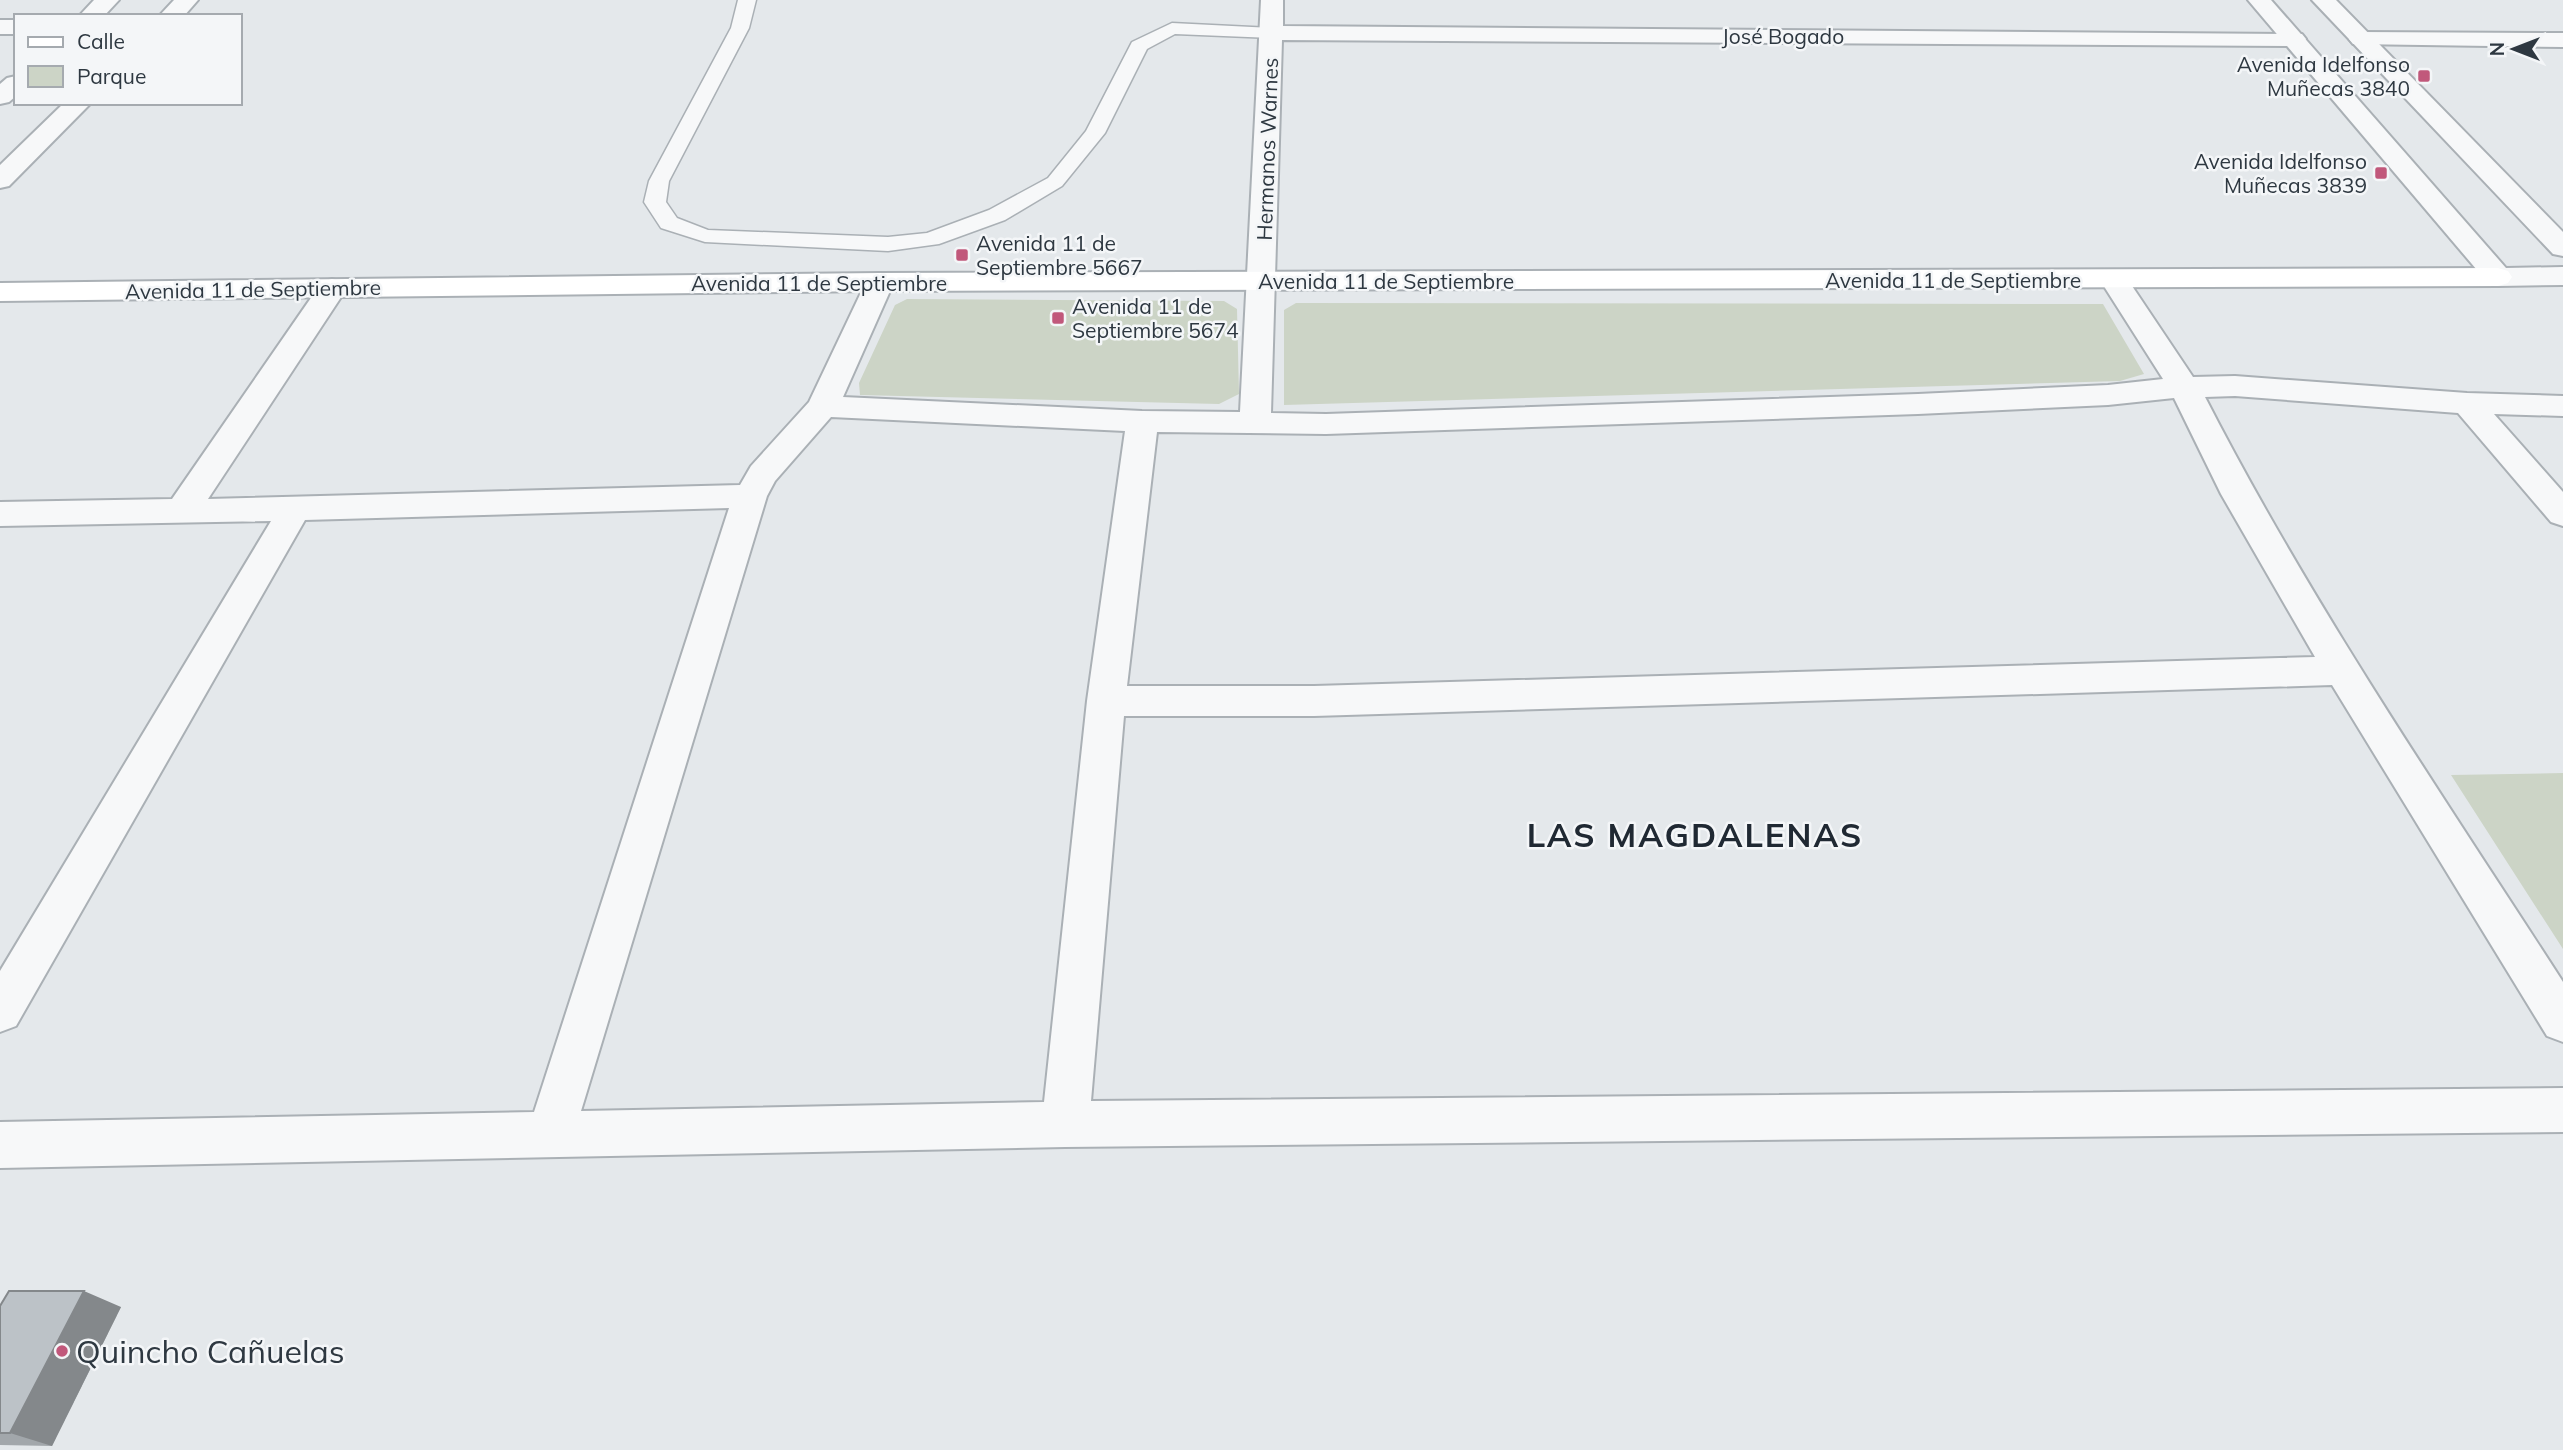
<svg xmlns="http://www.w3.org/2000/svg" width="2563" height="1450" viewBox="0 0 2563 1450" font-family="Mulish,sans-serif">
  <rect width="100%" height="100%" fill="#e4e8eb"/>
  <path fill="#ccd4c6" d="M907,299L1224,301L1237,309L1239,394L1219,404L860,395L859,383L895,305Z
    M1296,303L2103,304L2144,374L2120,381L1284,405V310Z
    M2563,773V949L2451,775Z"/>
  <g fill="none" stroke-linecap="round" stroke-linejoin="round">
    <defs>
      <path id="service" d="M738,0H756L749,28L669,181L666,202L677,218L708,230L888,237L927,233L989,210L1048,178L1086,131L1132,42L1172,23L1272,28L1281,33L1272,38L1175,34L1147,49L1105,133L1062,186L1005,220L939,244L888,251L705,242L661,228L644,202L649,181L731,28Z"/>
      <path id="minor" d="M1261,0H1283V26L2302,34L2306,39L2302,44L2294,46L1282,40L1271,413L1326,414L1918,394L2108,385L2163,379L2100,280L2104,274L2114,271L2124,274L2193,377L2235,376L2467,393L2563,396V416L2494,414L2563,492V526L2551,522L2458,413L2235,396L2205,397C2309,600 2439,790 2563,982V1042L2547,1036L2332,685L1314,716H1124L1091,1101L2563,1088V1132L1065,1147L0,1168V1122L534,1112L729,508L305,520L16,1026L0,1032V971L271,521L0,526V502L172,499L322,282L332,279L342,282L347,288L208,499L740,485L751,466L809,402L866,282L870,276L880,273L890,276L894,282L843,397L1142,411L1240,412ZM2174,398L2221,494L2315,657L1314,686H1127L1157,432L1326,434L1918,414L2108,405ZM831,417L1125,431L1087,701L1044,1102L581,1111L767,496L775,481Z
        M0,20H16V34H0Z
        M2361,32L2563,33V47L2353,44L2349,39L2353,34Z"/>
      <path id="tertiary" d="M94,0H119L104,16H79Z
        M174,0H198L184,16H159Z
        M2248,0H2271L2506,268L2563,267V285L2498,286L2488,283Z
        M2312,0H2336L2563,232V256L2553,254Z
        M16,76V96L9,102L0,104V84L7,78Z
        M64,103H91L9,186L0,188V165Z"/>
      <path id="secondary" d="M2498,268L2508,271L2512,277L2508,283L2498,286L880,291L0,301V283L880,273Z"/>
    </defs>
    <use href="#service" stroke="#aab0b5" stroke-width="3"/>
    <use href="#minor" stroke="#aab0b5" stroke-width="4"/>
    <use href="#tertiary" stroke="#aab0b5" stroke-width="4"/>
    <use href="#secondary" stroke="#aab0b5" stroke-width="4"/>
    <use href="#service" fill="#f7f8f9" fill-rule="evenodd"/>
    <use href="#minor" fill="#f7f8f9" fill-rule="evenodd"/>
    <use href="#tertiary" fill="#f7f8f9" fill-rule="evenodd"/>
    <use href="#secondary" fill="#fff" fill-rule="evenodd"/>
  </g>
  <path fill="#a2a7ab" d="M0,1306L121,1307L52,1446L0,1445Z"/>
  <path fill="#84888b" d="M84,1291L121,1307L52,1446L10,1433Z"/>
  <path fill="#bcc2c7" stroke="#84888b" stroke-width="2" d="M9,1291H84L10,1433H0V1306Z"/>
  <g fill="#c1587b" stroke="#f4f6f8" stroke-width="2.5">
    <rect x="2417" y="69" width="14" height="14" rx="3.5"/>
    <rect x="2374" y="166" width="14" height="14" rx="3.5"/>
    <rect x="955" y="248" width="14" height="14" rx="3.5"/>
    <rect x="1051" y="311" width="14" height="14" rx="3.5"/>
    <circle cx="62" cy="1351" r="7"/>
  </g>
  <g text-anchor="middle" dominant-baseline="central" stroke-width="5" stroke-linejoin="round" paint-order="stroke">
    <g font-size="21" fill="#2e3841" stroke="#f4f6f8">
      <text x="1783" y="36">José Bogado</text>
      <text transform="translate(1267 149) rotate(-88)">Hermanos Warnes</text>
      <text x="1953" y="280">Avenida 11 de Septiembre</text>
      <text x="1386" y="281">Avenida 11 de Septiembre</text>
      <text x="819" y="283">Avenida 11 de Septiembre</text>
      <text transform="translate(253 289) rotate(-1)">Avenida 11 de Septiembre</text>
    </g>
    <g font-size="21" fill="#2e3841" stroke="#f4f6f8" text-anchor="end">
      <text x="2410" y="64">Avenida Idelfonso<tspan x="2410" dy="24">Muñecas 3840</tspan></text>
      <text x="2367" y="161">Avenida Idelfonso<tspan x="2367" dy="24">Muñecas 3839</tspan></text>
      <text x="976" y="243" text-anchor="start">Avenida 11 de<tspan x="976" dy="24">Septiembre 5667</tspan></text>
      <text x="1072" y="306" text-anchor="start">Avenida 11 de<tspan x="1072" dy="24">Septiembre 5674</tspan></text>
    </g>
    <g font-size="32" fill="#2e3841" stroke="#f4f6f8" text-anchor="start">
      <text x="76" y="1351">Quincho Cañuelas</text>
    </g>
    <g font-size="33" font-weight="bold" letter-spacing="2" fill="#202933" stroke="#f4f6f8">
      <text x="1695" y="834">LAS MAGDALENAS</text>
    </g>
  </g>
  <rect x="14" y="14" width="228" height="91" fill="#f4f6f8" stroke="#a5aaaf" stroke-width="2"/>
  <rect x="28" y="37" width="35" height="10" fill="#ffffff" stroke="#a5aaaf" stroke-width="2"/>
  <text x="77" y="49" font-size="21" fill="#2e3841">Calle</text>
  <rect x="28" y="66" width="35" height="21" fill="#ccd4c6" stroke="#a5aaaf" stroke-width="2"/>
  <text x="77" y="84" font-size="21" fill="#2e3841">Parque</text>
  <g transform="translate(2514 49) rotate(270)" stroke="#f4f6f8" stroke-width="5" paint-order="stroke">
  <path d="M0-5L12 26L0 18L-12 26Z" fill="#2e3841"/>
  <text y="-10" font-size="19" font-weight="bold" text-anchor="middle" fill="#2e3841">N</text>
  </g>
</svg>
